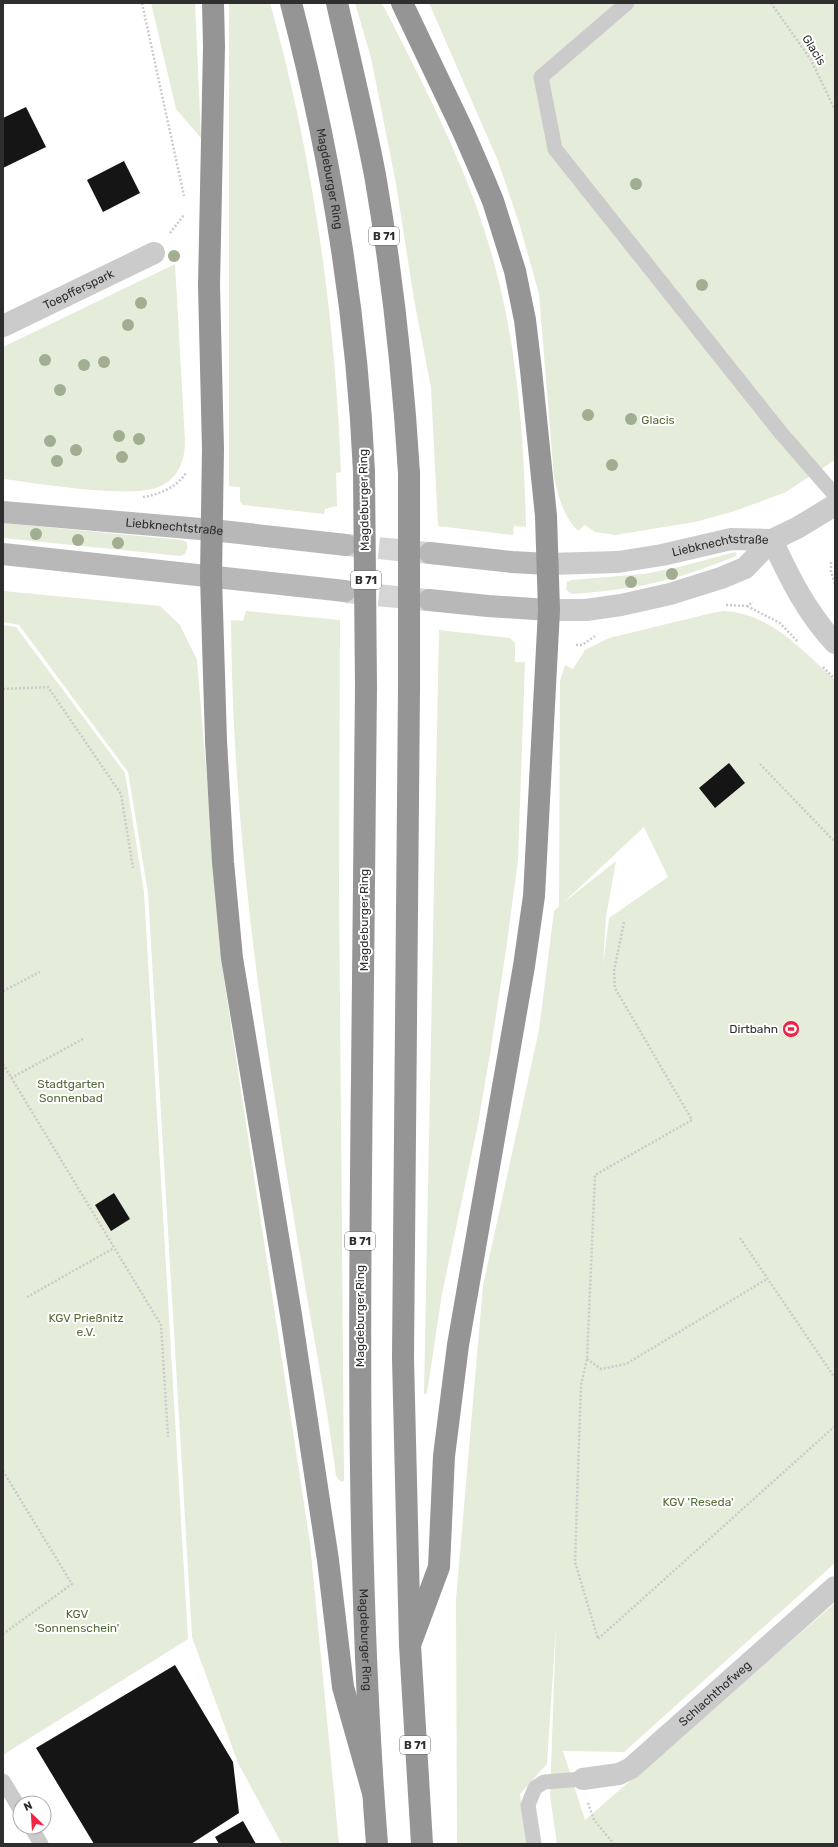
<svg xmlns="http://www.w3.org/2000/svg" width="838" height="1847" viewBox="0 0 838 1847" font-family="Rubik,sans-serif">
  <rect width="100%" height="100%" fill="#fff"/>
  <path fill="#e5ecda" fill-rule="evenodd" d="M151,3H195L201,138L176,109Z
    M229,3H270C313,156 335,314 341,472L336,473L337,506L325,509L324,514L243,505L240,501V487L229,486Z
    M355,3H382C423,84 466,164 491,252C517,341 524,435 526,527L514,526L513,535L438,526L431,388L414,299L396,184L371,58Z
    M429,3H835V460L786,492L735,511L695,522L615,535L595,532L585,525L578,531C563,515 559,499 554,477L539,294L520,226L498,161Z
    M175,264L185,441C185,460 179,477 161,486C133,500 37,483 3,479V347Z
    M3,523L182,540L187,542V549L185,554L181,556L3,538Z
    M735,552L737,554L736,556C701,570 664,583 627,588C609,591 592,592 574,594L570,593L566,589L567,582L571,580L644,574L679,567Z
    M3,591L160,606L180,625L197,660L223,973L310,1543L339,1844H282L238,1763L192,1637L148,893L128,772L19,625L3,622Z
    M246,611L340,620L339,888L344,1478V1481L341,1482L336,1476C329,1420 319,1365 309,1309C298,1243 287,1178 277,1112C251,950 232,785 231,620L243,621Z
    M724,611C770,613 803,651 835,680V1563L624,1752L563,1751L585,1820L835,1603V1844H557L550,1796L556,1626L547,1764L520,1794L527,1844H457L456,1599L483,1286L539,1030L554,911L559,906L560,681L565,665L573,669L585,650L609,638L712,613ZM644,827L668,877L609,918L603,965L606,917L616,861L563,903Z
    M3,625L16,627L125,773L144,892L188,1639L3,1755Z
    M439,630L510,638L515,643V662H525L518,860L506,950L490,1054L478,1124L442,1294L427,1393L424,1394Z"/>
  <path fill="#151515" d="M26,107L46,147L3,168V118Z
    M124,161L140,193L103,212L87,180Z
    M729,763L745,783L715,808L699,788Z
    M114,1193L130,1219L111,1231L95,1205Z
    M175,1665L233,1762L239,1813L191,1844H94L36,1748Z
    M243,1821L256,1844H219L215,1837Z"/>
  <g fill="none" stroke-linecap="round" stroke-linejoin="round">
    <path stroke="#d5d5d5" stroke-width="22" stroke-dasharray="22 11" stroke-linecap="butt" d="M346,545L429,553
      M346,592L427,600"/>
    <path stroke="#cbcbcb" stroke-width="2.5" stroke-dasharray="2 2" stroke-linecap="butt" d="M142,3L184,196
      M771,3L811,60L835,110
      M170,233L184,215
      M143,497C159,495 177,487 186,473
      M831,562V571L835,585
      M726,605L747,606L753,602
      M747,606L780,623L798,642
      M576,645H582L595,636
      M823,667L835,679
      M3,689L48,687L121,794L133,868
      M760,764L835,842
      M624,922L614,971L615,988L692,1120L595,1175L587,1359L581,1385L575,1562L598,1639L835,1426
      M3,991L40,972
      M3,1064L161,1325L168,1437
      M11,1078L83,1039
      M740,1238L835,1378
      M27,1297L114,1248
      M587,1359L601,1369L626,1364L767,1279
      M3,1471L72,1584L3,1634
      M588,1803L594,1820L614,1844"/>
    <path stroke="#cbcbcb" stroke-width="15" d="M627,3L541,77L555,149L781,433L835,495
      M3,1781L20,1809
      M31,1827L41,1844
      M534,1844L528,1805L535,1788L544,1782L583,1779"/>
    <g stroke="#cbcbcb" stroke-width="22">
      <path id="s1" d="M3,326L154,253"/>
      <path d="M772,540C789,577 807,613 835,643"/>
      <path id="s2" d="M548,564L618,562L662,555L731,539L772,540"/>
      <path d="M549,610H586L621,605L670,594L721,578L745,568L772,540L797,528L835,505"/>
      <path id="s3" d="M583,1779L619,1774L631,1768L835,1587"/>
    </g>
    <g stroke="#b8b8b8" stroke-width="22">
      <path id="s4" d="M3,512L212,530L346,545"/>
      <path d="M430,553L512,562L548,564"/>
      <path d="M3,554L345,591"/>
      <path d="M429,600L488,606L549,610"/>
    </g>
    <g stroke="#959595" stroke-width="22">
      <path d="M213,3L214,46L209,285L213,449L211,577L216,741L223,862L232,958L291,1315L328,1560L343,1687L373,1793"/>
      <path id="s5" d="M291,3C331,157 357,313 364,472"/>
      <path d="M337,3C350,60 364,117 375,175C392,273 403,373 409,473"/>
      <path d="M402,3L463,131L483,177L493,201L515,271L525,320L531,370L546,516L549,610L534,896L524,966L458,1345L444,1456L439,1567L410,1645"/>
      <path id="s6" d="M366,687C365,817 364,947 362,1077C359,1333 357,1589 377,1844"/>
      <path d="M409,688L403,1358L410,1645L422,1844"/>
    </g>
    <path stroke="#959595" stroke-width="22" d="M364,472L366,687
      M409,473V688"/>
  </g>
  <g fill="#a1ae92">
    <circle cx="636" cy="184" r="6"/>
    <circle cx="174" cy="256" r="6"/>
    <circle cx="702" cy="285" r="6"/>
    <circle cx="141" cy="303" r="6"/>
    <circle cx="128" cy="325" r="6"/>
    <circle cx="45" cy="360" r="6"/>
    <circle cx="104" cy="362" r="6"/>
    <circle cx="84" cy="365" r="6"/>
    <circle cx="60" cy="390" r="6"/>
    <circle cx="588" cy="415" r="6"/>
    <circle cx="631" cy="419" r="6"/>
    <circle cx="119" cy="436" r="6"/>
    <circle cx="139" cy="439" r="6"/>
    <circle cx="50" cy="441" r="6"/>
    <circle cx="76" cy="450" r="6"/>
    <circle cx="122" cy="457" r="6"/>
    <circle cx="57" cy="461" r="6"/>
    <circle cx="612" cy="465" r="6"/>
    <circle cx="36" cy="534" r="6"/>
    <circle cx="78" cy="540" r="6"/>
    <circle cx="118" cy="543" r="6"/>
    <circle cx="672" cy="574" r="6"/>
    <circle cx="631" cy="582" r="6"/>
  </g>
  <defs>
    <symbol id="stadium-disc" viewBox="-11 -11 22 22"><circle r="9.5" fill="#f02543" stroke="#fff"/><path d="M0-5a6.5 5 0 1 0 0 10a6.5 5 0 1 0 0-10ZM-3.5-1.8h7v3.6h-7Z" fill="#fff"/></symbol>
  </defs>
  <g fill-rule="evenodd">
    <use href="#stadium-disc" x="781" y="1019" width="20" height="20"/>
  </g>
  <g text-anchor="middle" dominant-baseline="central" stroke-width="4" stroke-linejoin="round" paint-order="stroke">
    <g fill="#fff" stroke="#6d6d6d" stroke-width="1">
      <rect x="369" y="227" width="30" height="18" rx="3"/>
      <rect x="351" y="571" width="30" height="18" rx="3"/>
      <rect x="345" y="1232" width="30" height="18" rx="3"/>
      <rect x="400" y="1736" width="30" height="18" rx="3"/>
    </g>
    <g font-size="11" font-weight="bold" fill="#2e2e2e">
      <text x="384" y="236">B 71</text>
      <text x="366" y="580">B 71</text>
      <text x="360" y="1241">B 71</text>
      <text x="415" y="1745">B 71</text>
    </g>
    <g font-size="12" fill="#2e2e2e" stroke="#fff">
      <text transform="translate(814 50) rotate(58)">Glacis</text>
      <text stroke="none"><textPath href="#s5" startOffset="180">Magdeburger Ring</textPath></text>
      <text stroke="none"><textPath href="#s1" startOffset="84">Toepfferspark</textPath></text>
      <text transform="translate(364 500) rotate(-91)">Magdeburger Ring</text>
      <text stroke="none"><textPath href="#s4" startOffset="172">Liebknechtstraße</textPath></text>
      <text stroke="none"><textPath href="#s2" startOffset="174">Liebknechtstraße</textPath></text>
      <text transform="translate(364 920) rotate(-90)">Magdeburger Ring</text>
      <text transform="translate(360 1316) rotate(-90)">Magdeburger Ring</text>
      <text stroke="none"><textPath href="#s6" startOffset="953">Magdeburger Ring</textPath></text>
      <text stroke="none"><textPath href="#s3" startOffset="162">Schlachthofweg</textPath></text>
    </g>
    <g font-size="12" fill="#546c38" stroke="#fff">
      <text x="658" y="420">Glacis</text>
      <text x="71" y="1084">Stadtgarten<tspan x="71" dy="14">Sonnenbad</tspan></text>
      <text x="86" y="1318">KGV Prießnitz<tspan x="86" dy="14">e.V.</tspan></text>
      <text x="698" y="1502">KGV 'Reseda'</text>
      <text x="77" y="1614">KGV<tspan x="77" dy="14">'Sonnenschein'</tspan></text>
    </g>
    <g font-size="12" fill="#2e2e2e" stroke="#fff" text-anchor="end">
      <text x="778" y="1029">Dirtbahn</text>
    </g>
  </g>
  <rect width="838" height="1847" fill="none" stroke="#2e2e2e" stroke-width="8"/>
  <g transform="translate(32 1815) rotate(335)"><circle r="19" fill="#ffffff" stroke="#ababab"/>
  <path d="M0-3L7 15L0 10L-7 15Z" fill="#f02543"/>
  <text y="-6" font-size="11" font-weight="bold" text-anchor="middle" fill="#2e2e2e">N</text>
  </g>
</svg>
